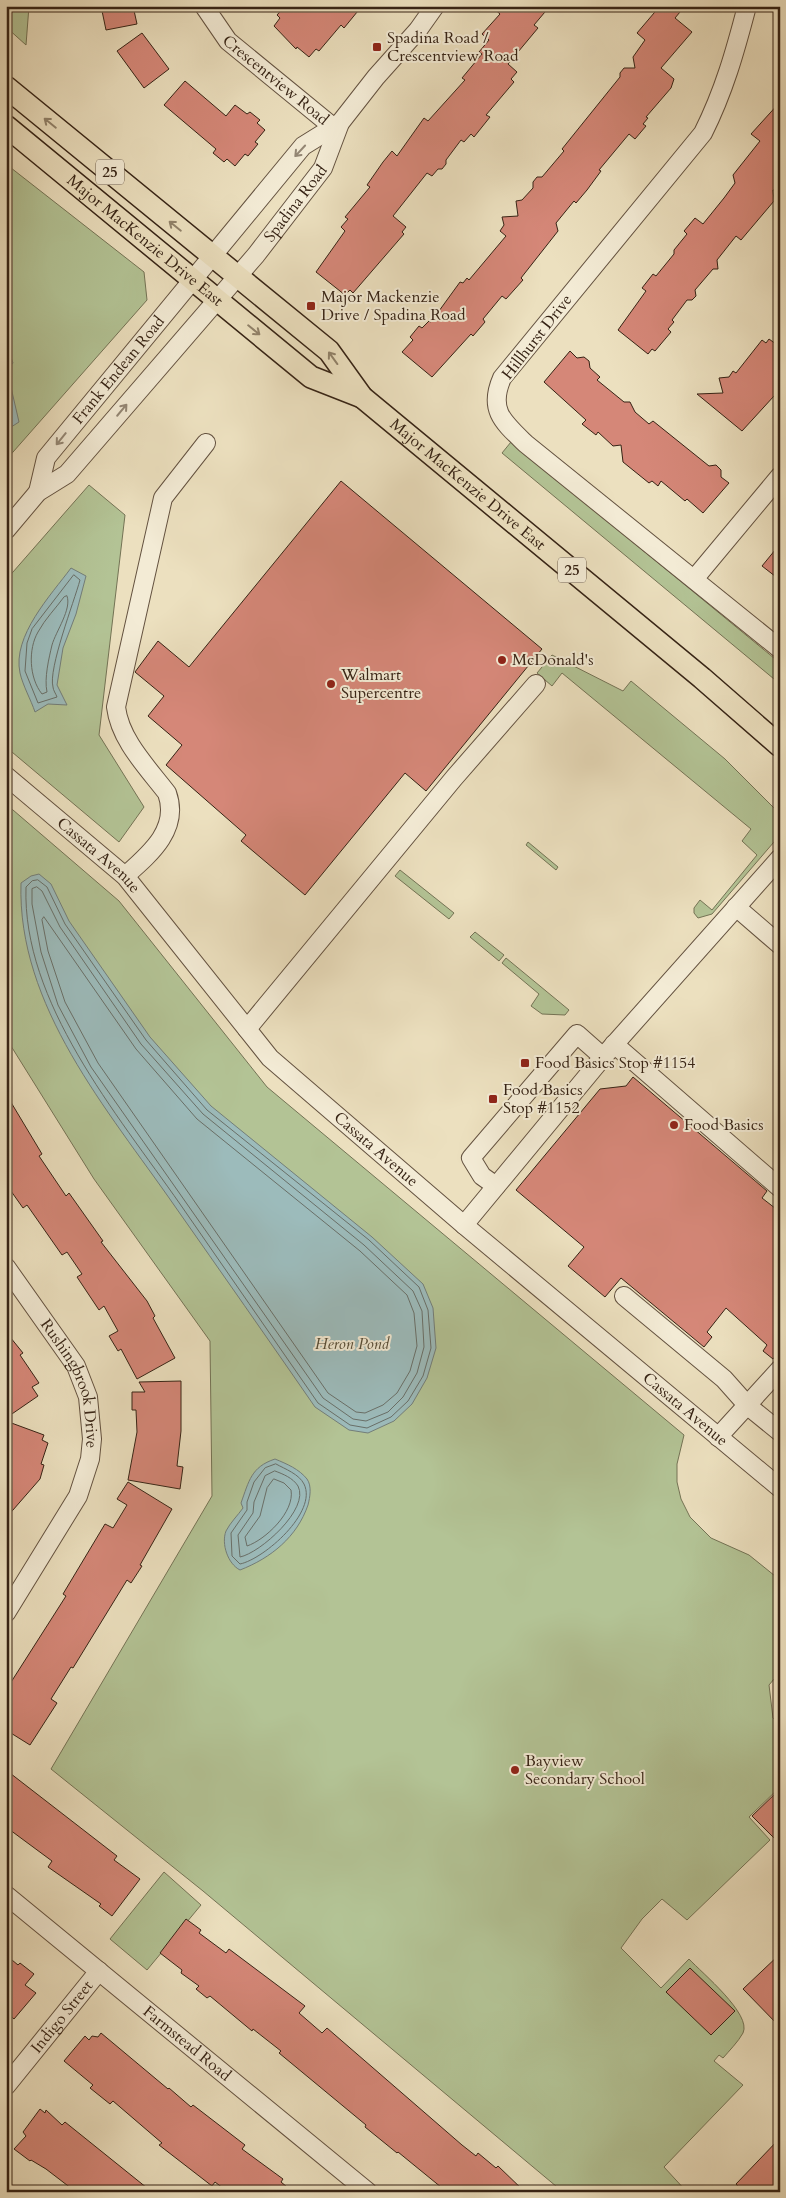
<svg xmlns="http://www.w3.org/2000/svg" width="786" height="2198" viewBox="0 0 786 2198" font-family="Cardo,serif">
  <rect width="100%" height="100%" fill="#ece0bf"/>
  <filter id="stains"><feTurbulence type="fractalNoise" baseFrequency=".004" numOctaves="4"/><feColorMatrix values="0 0 0 0 .2 0 0 0 0 .09 0 0 0 0 .02 0 0 0 .5 -.17"/></filter>
  <radialGradient id="worn" r=".72"><stop offset=".6" stop-color="#630" stop-opacity="0"/><stop offset="1" stop-color="#630" stop-opacity=".3"/></radialGradient>
  <path fill="#b3c395" stroke="#747355" d="M6,6H29L26,45L6,27Z
    M6,164L144,272L147,300L6,460Z
    M511,442L780,663V684L502,453Z
    M89,485L125,515L99,735L144,807L119,842L6,747V580Z
    M552,655L623,691L631,681L725,759L780,814V835L712,914L698,918L694,913V908L700,900L712,910L757,855L742,841L751,829L562,673L552,686L537,673Z
    M6,804L119,901L267,1087L684,1435L677,1464V1482L681,1499L690,1517L711,1538L749,1555L780,1580V1672L769,1685L773,1718L780,1725V1787L749,1817L770,1840L687,1920L662,1899L642,1919L621,1948L661,1988L689,1959C702,1973 752,2014 743,2033C738,2042 729,2051 723,2058L719,2055L714,2061L743,2085L664,2167L687,2192H563L203,1891L51,1769L212,1496L210,1341L94,1179L6,1038Z
    M528,842L558,867L556,870L526,845Z
    M400,870L454,913L449,919L395,876Z
    M475,932L504,955L499,961L470,937Z
    M506,958L569,1010L565,1015L542,1014L531,1006L539,994L502,963Z
    M164,1872L201,1905L147,1970L110,1939Z"/>
  <path fill="#9cbbbb" stroke="#737e79" d="M6,344L13,363L7,370L19,422L8,429Z
    M71,568L86,576L76,614L63,648L57,685L67,705L48,704L35,712C31,700 23,686 20,673C12,636 51,595 71,568Z
    M39,874L51,884L69,921L150,1037L211,1106L372,1237L423,1284L433,1308L436,1348L427,1378L412,1404L394,1421L368,1433L349,1430L315,1407C268,1339 221,1272 174,1205C108,1110 17,1006 21,883L31,876Z
    M275,1459C287,1464 299,1469 307,1479C312,1486 310,1497 308,1505C297,1537 271,1558 240,1570C228,1564 221,1544 226,1531C230,1523 238,1515 243,1508L241,1503C249,1481 251,1467 275,1459Z"/>
  <g fill="none" stroke-linecap="round" stroke-linejoin="round">
    <path stroke="#696f68" stroke-width="1" d="M74,575L80,580C74,602 48,669 53,687C53,690 56,694 57,697L38,703L25,671L27,643L32,629Z
      M67,596C72,609 56,631 52,645C49,658 44,678 47,692L42,694C29,678 28,649 38,632C45,619 56,608 64,597Z
      M38,880L47,887L65,924L146,1040L207,1110L369,1240L419,1287L428,1310L431,1348L423,1376L408,1401L391,1417L367,1428L350,1425L318,1403C272,1337 226,1270 180,1204C117,1114 22,1002 26,887L32,881Z
      M37,887L42,891L60,927L141,1044L203,1114L364,1245L413,1291L422,1311L424,1347L417,1373L403,1397L388,1412L366,1421L353,1419L323,1398L91,1067L58,1005L41,952L32,904V889Z
      M44,917L136,1049L197,1119L360,1251L407,1295L414,1313L417,1346L410,1371L397,1393L383,1405L365,1413L356,1412L328,1393L98,1063L65,1002L48,951L42,920Z
      M276,1464C285,1469 299,1474 304,1484C318,1512 264,1559 240,1564L232,1556L231,1533L247,1510V1502L254,1482L265,1468Z
      M275,1471C283,1474 293,1478 298,1486C310,1509 260,1553 240,1557L238,1535L253,1513L254,1502L265,1476Z
      M274,1479L284,1483L291,1490C295,1512 265,1540 247,1546L245,1537L260,1516L267,1488Z"/>
  </g>
  <path fill="#d58778" stroke="#362315" d="M101,6H133L137,24L106,30Z
    M285,6H362L344,28L341,25L319,51L316,49L309,57L297,47L296,49L274,26L280,18L277,15Z
    M491,6H550L534,25L538,28L508,64L517,72L511,79L514,82L486,115L490,117L474,137L471,134L464,142L461,140L446,160V164L442,169H438L432,176L427,173L393,216L406,227L402,232L404,234L353,293L350,290L345,295L316,272L345,231L341,227L348,219L345,217L370,187L367,185L383,162L392,151L397,156L424,118L428,121L465,80L462,78L482,54L479,52L489,40L482,34L500,14Z
    M660,6H685L675,18L692,32L661,68L674,79L671,88L646,117L648,118L643,124L646,126L635,139L629,134L599,170L601,171L587,190L576,203L574,201L556,223L558,231L521,278L523,280L506,299L502,296L483,319L485,322L473,336L471,334L432,377L402,352L413,340L410,337L419,326L422,328L429,321L431,322L460,282L463,283L467,278L469,280L506,236L500,231L504,225L502,217L518,216L516,201L522,200L533,188V182L537,177H542L564,151L562,149L620,77V73L624,68H635L633,57L645,40L637,33Z
    M142,33L169,69L144,88L117,51Z
    M185,81L226,116L235,105L247,114L250,112L260,120L257,123L265,130L255,142L258,144L248,156L245,154L235,166L227,159L224,162L213,153L216,149L164,105Z
    M780,102V190H773L774,201L741,240L736,236L717,260L718,269H713L695,290L696,296L692,300H687L672,320L674,322L668,329L671,332L655,351L652,349L648,354L618,330L646,291L642,288L653,274L656,276L674,254V250L687,234L684,231L695,218L703,224L724,198L735,183L733,175L760,141L751,134Z
    M769,339L780,347V401L774,396L742,431L697,394L723,393L719,378L729,377L733,371L736,373L762,340L766,343Z
    M570,351L577,358L584,357L589,361L590,368L600,377L597,380L624,402H630L635,412L649,424L653,421L709,466L716,465L721,470V477L729,483L703,513L687,499L685,501L661,481L658,486L652,481L649,483L623,462L621,445L613,446L598,432L596,435L582,424L586,420L544,382Z
    M341,481L542,649L426,791L405,773L305,895L241,841L246,835L166,765L182,745L148,716L164,696L135,672L158,641L189,667Z
    M780,544V580L762,566Z
    M633,1077L767,1191L762,1198L780,1212V1355L778,1353L773,1359L763,1351L767,1345L726,1308L707,1332L712,1337L704,1347L621,1278L605,1297L568,1266L584,1247L516,1190L600,1089L626,1086Z
    M6,1094L42,1154L39,1156L66,1196L69,1193L103,1241L101,1242L147,1301L155,1316L153,1318L175,1358L137,1379L121,1349L118,1351L109,1336L118,1331L104,1306L99,1310L77,1277L82,1274L67,1252L62,1255L27,1205L23,1208L6,1184Z
    M6,1332L23,1353L20,1355L39,1383L32,1387L38,1396L6,1418Z
    M181,1381V1431L177,1466L183,1467L180,1489L128,1480L137,1432L136,1410H132V1392H145L139,1382Z
    M6,1421L44,1435L42,1440L48,1443L41,1464L44,1465L40,1479L6,1518Z
    M128,1482L172,1509L140,1565L142,1566L131,1583L127,1580L73,1668L71,1667L51,1699L57,1703L30,1745L6,1730V1690L66,1596L63,1594L105,1524L113,1528L127,1505L117,1499Z
    M6,1770L117,1856L114,1860L140,1879L112,1916L99,1906L101,1904L48,1867L52,1861L6,1827Z
    M780,1789V1844L752,1816Z
    M186,1919L201,1930L199,1933L226,1953L229,1949L305,2006L299,2013L322,2033L327,2028L462,2145L476,2156L478,2153L496,2168L498,2166L525,2192H447L398,2152L397,2153L365,2127L366,2125L279,2053L281,2051L253,2029L252,2031L210,1996L207,1998L196,1989L199,1986L181,1973L182,1970L160,1953Z
    M780,1954V2027L743,1989Z
    M6,1955L18,1965L20,1963L34,1974L25,1985L36,1993L14,2019L6,2012Z
    M690,1968L735,2011L711,2035L666,1992Z
    M101,2033L168,2089L169,2088L191,2107L193,2105L245,2145L242,2149L283,2179L281,2182L293,2192H228L215,2182L212,2186L159,2145L162,2143L113,2101L110,2104L90,2088L93,2085L64,2061L85,2036L89,2040L92,2036L98,2037Z
    M40,2109L45,2113L46,2110L62,2125L65,2122L152,2192H76L46,2169L31,2160L30,2161L14,2149L26,2136L23,2132Z
    M780,2138V2192H743L736,2184Z"/>
  <g fill="none" stroke-linecap="round" stroke-linejoin="round">
    <defs>
      <g id="minor">
        <path id="s1" d="M204,6L228,41L333,127"/>
        <path d="M747,6C735,52 724,91 703,133L502,378C488,410 503,422 526,444L780,649"/>
        <path id="s2" d="M38,492L46,458L303,146L340,123"/>
        <path id="s3" d="M6,530L38,492L67,474L256,255L323,168L340,123L376,77L418,30L435,6"/>
        <path d="M695,578L780,476"/>
        <path id="s4" d="M6,776L125,876L270,1058L464,1225L780,1488"/>
        <path d="M125,876C150,854 180,829 167,793C147,767 120,740 116,707L163,498L206,443"/>
        <path d="M736,907L780,945"/>
        <path d="M247,1029L454,778L536,684"/>
        <path d="M614,1044L780,1188"/>
        <path d="M496,1186L482,1176L471,1158L577,1034L603,1057"/>
        <path d="M464,1225L603,1057L780,858"/>
        <path id="s5" d="M6,1267L76,1366L88,1397L92,1439L90,1459L78,1496L6,1613"/>
        <path d="M624,1296L724,1379L748,1406L780,1432"/>
        <path d="M718,1437L780,1369"/>
        <path id="s6" d="M6,1895L368,2192"/>
        <path id="s7" d="M6,2086L99,1971"/>
      </g>
      <g id="major">
        <path id="s8" d="M6,87L329,351L362,397L702,678L780,746"/>
        <path id="s9" d="M6,126L311,377L362,397"/>
      </g>
    </defs>
    <use href="#minor" stroke="#645240" stroke-width="20"/>
    <use href="#major" stroke="#362315" stroke-width="24"/>
    <use href="#minor" stroke="#f3ebd5" stroke-width="18"/>
    <use href="#major" stroke="#ece0bf" stroke-width="21"/>
  </g>
  <defs><path id="oneway-shaft" d="M-6 0H5M1.5-3L5.5 0L1.5 3" fill="none" stroke-width="1.6" stroke-linecap="round" stroke-linejoin="round" transform="scale(1.25)"/></defs>
  <g stroke="#91826a">
    <use href="#oneway-shaft" transform="translate(50 123) rotate(-141)"/>
    <use href="#oneway-shaft" transform="translate(175 226) rotate(-141)"/>
    <use href="#oneway-shaft" transform="translate(254 330) rotate(39)"/>
    <use href="#oneway-shaft" transform="translate(333 358) rotate(-126)"/>
  </g>
  <g stroke="#948775">
    <use href="#oneway-shaft" transform="translate(300 151) rotate(133)"/>
    <use href="#oneway-shaft" transform="translate(122 410) rotate(-50)"/>
    <use href="#oneway-shaft" transform="translate(61 439) rotate(129)"/>
  </g>
  <g fill="#8f2418" stroke="#f3ebd5" stroke-width="2">
    <rect x="372" y="42" width="10" height="10" rx="2.5"/>
    <rect x="306" y="301" width="10" height="10" rx="2.5"/>
    <circle cx="502" cy="660" r="5"/>
    <circle cx="331" cy="684" r="5"/>
    <rect x="520" y="1058" width="10" height="10" rx="2.5"/>
    <rect x="488" y="1094" width="10" height="10" rx="2.5"/>
    <circle cx="674" cy="1125" r="5"/>
    <circle cx="515" cy="1770" r="5"/>
  </g>
  <g text-anchor="middle" dominant-baseline="central" stroke-width="4" stroke-linejoin="round" paint-order="stroke">
    <g fill="#f3ebd5" stroke="#6f5f4f" stroke-width="1">
      <rect x="96" y="159.5" width="28" height="25" rx="4"/>
      <rect x="558" y="557.5" width="28" height="25" rx="4"/>
    </g>
    <g font-size="15" font-weight="bold" fill="#362315">
      <text x="110" y="172">25</text>
      <text x="572" y="570">25</text>
    </g>
    <g font-size="16" fill="#362315" stroke="#f3ebd5" text-anchor="start">
      <text x="387" y="38">Spadina Road /<tspan x="387" dy="18">Crescentview Road</tspan></text>
      <text x="321" y="297">Major Mackenzie<tspan x="321" dy="18">Drive / Spadina Road</tspan></text>
      <text x="512" y="660">McDonald's</text>
      <text x="341" y="675">Walmart<tspan x="341" dy="18">Supercentre</tspan></text>
      <text x="535" y="1063">Food Basics Stop #1154</text>
      <text x="503" y="1090">Food Basics<tspan x="503" dy="18">Stop #1152</tspan></text>
      <text x="684" y="1125">Food Basics</text>
      <text x="525" y="1761">Bayview<tspan x="525" dy="18">Secondary School</tspan></text>
    </g>
    <g font-size="16" fill="#362315" stroke="#f3ebd5">
      <text stroke="none"><textPath href="#s1" startOffset="104">Crescentview Road</textPath></text>
      <text stroke="none"><textPath href="#s3" startOffset="438">Spadina Road</textPath></text>
      <text stroke="none"><textPath href="#s9" startOffset="180">Major MacKenzie Drive East</textPath></text>
      <text transform="translate(537 337) rotate(-52)">Hillhurst Drive</text>
      <text stroke="none"><textPath href="#s2" startOffset="149">Frank Endean Road</textPath></text>
      <text stroke="none"><textPath href="#s8" startOffset="611">Major MacKenzie Drive East</textPath></text>
      <text stroke="none"><textPath href="#s4" startOffset="122">Cassata Avenue</textPath></text>
      <text stroke="none"><textPath href="#s4" startOffset="528">Cassata Avenue</textPath></text>
      <text stroke="none"><textPath href="#s5" startOffset="136">Rushingbrook Drive</textPath></text>
      <text stroke="none"><textPath href="#s4" startOffset="932">Cassata Avenue</textPath></text>
      <text stroke="none"><textPath href="#s7" startOffset="89">Indigo Street</textPath></text>
      <text stroke="none"><textPath href="#s6" startOffset="234">Farmstead Road</textPath></text>
    </g>
    <g font-size="16" font-style="italic" fill="#554b35" stroke="#f3ebd5">
      <text x="352" y="1344">Heron Pond</text>
    </g>
  </g>
  <rect width="786" height="2198" fill="none" stroke="#ece0bf" stroke-width="25"/>
  <rect x="8" y="8" width="771" height="2183" fill="none" stroke="#362315" stroke-width="2.5"/>
  <rect x="12" y="12" width="761" height="2173" fill="none" stroke="#362315"/>
  <rect width="100%" height="100%" filter="url(#stains)"/>
  <rect width="100%" height="100%" fill="url(#worn)"/>
</svg>
